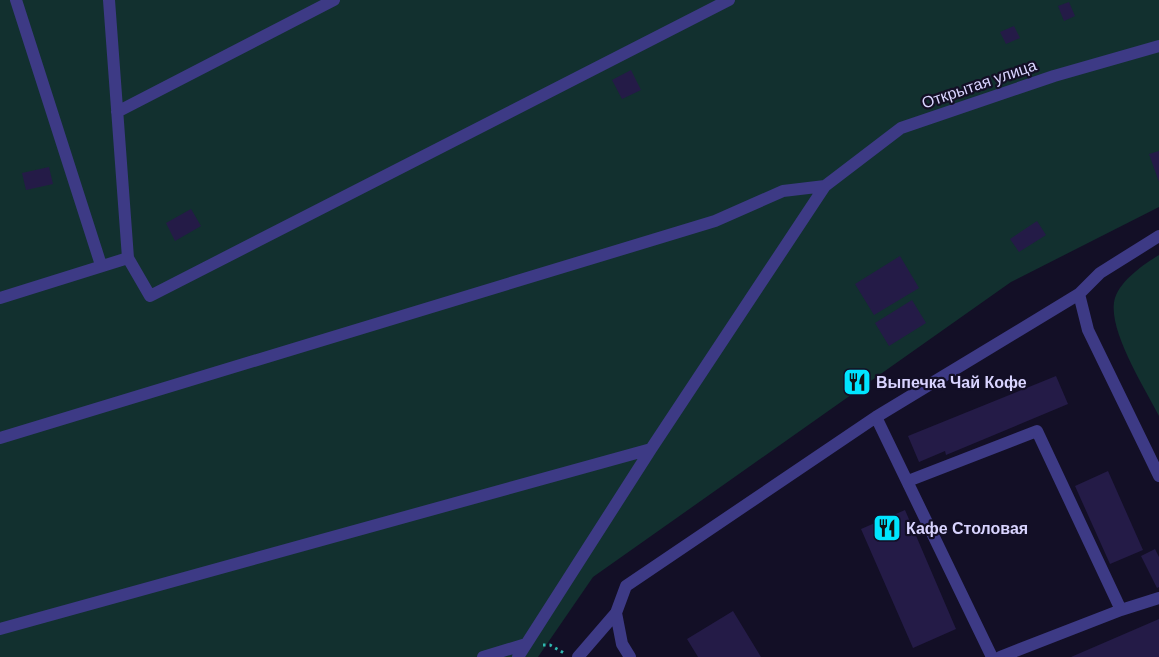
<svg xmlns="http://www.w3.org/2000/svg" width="1159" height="657" viewBox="0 0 1159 657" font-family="Arial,sans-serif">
  <rect width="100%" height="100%" fill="#130f26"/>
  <path fill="#12302f" d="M0,0H1159V207L1011,282L593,577L538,657H0Z
    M1159,255V416C1145,388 1106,328 1115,298C1121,280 1144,264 1159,255Z"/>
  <path fill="#241b47" d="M1069,2L1075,16L1064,21L1058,6Z
    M1014,26L1020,38L1006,44L1000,32Z
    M631,70L641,90L622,99L612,80Z
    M1159,151V182L1149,154Z
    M49,167L53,184L26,190L22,173Z
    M191,209L201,226L175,241L166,223Z
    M1037,221L1046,235L1019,252L1010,239Z
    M900,256L919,288L874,315L855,284Z
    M912,300L926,323L889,346L875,323Z
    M861,372L867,382L852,391L846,381Z
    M1056,376L1068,404L946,455L945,451L919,462L908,436Z
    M1108,471L1143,550L1110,564L1075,486Z
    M905,510L956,629L913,648L861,529Z
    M1155,549L1159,557V587L1157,588L1141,556Z
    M733,611L761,657H698L687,639Z
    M1159,619V657H1071Z"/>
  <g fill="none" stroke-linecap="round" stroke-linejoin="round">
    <path stroke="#2fb8b0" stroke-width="3" stroke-dasharray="2.5 4" stroke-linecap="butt" d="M543,645H550L564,653"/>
    <path stroke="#3d3a85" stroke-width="12" d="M16,0L101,265
      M109,0L128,258
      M117,112L334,0
      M1079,294L1088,330L1159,476
      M0,298L128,258L150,296L729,0
      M876,417L992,657
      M0,438L715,221L783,191L825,186
      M908,481L1037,431L1121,610L1000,657
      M1121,610L1159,598
      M616,613L622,644L630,657
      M0,629L651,449
      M483,657L526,644
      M518,657L651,449L825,186L901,128L1054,76L1159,46
      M578,657L616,613L626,586L876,417L1079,294L1100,273L1159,236"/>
  </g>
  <defs>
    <symbol id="restaurant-square" viewBox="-11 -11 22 22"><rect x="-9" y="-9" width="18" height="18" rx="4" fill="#00e5ff" stroke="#130f26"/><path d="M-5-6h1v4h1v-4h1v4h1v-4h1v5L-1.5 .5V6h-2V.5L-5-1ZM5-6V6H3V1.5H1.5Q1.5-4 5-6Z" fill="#111"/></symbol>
  </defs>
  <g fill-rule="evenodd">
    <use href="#restaurant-square" x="841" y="366" width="32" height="32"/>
    <use href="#restaurant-square" x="871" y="512" width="32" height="32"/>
  </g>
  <g text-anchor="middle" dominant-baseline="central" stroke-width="4.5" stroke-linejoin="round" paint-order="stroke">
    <g font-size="16" fill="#d9d4ff" stroke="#130f26">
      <text transform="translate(979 84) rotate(-19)">Открытая улица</text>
    </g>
    <g font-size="16" font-weight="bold" fill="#d9d4ff" stroke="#130f26" text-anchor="start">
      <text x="876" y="382">Выпечка Чай Кофе</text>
      <text x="906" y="528">Кафе Столовая</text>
    </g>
  </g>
</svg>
